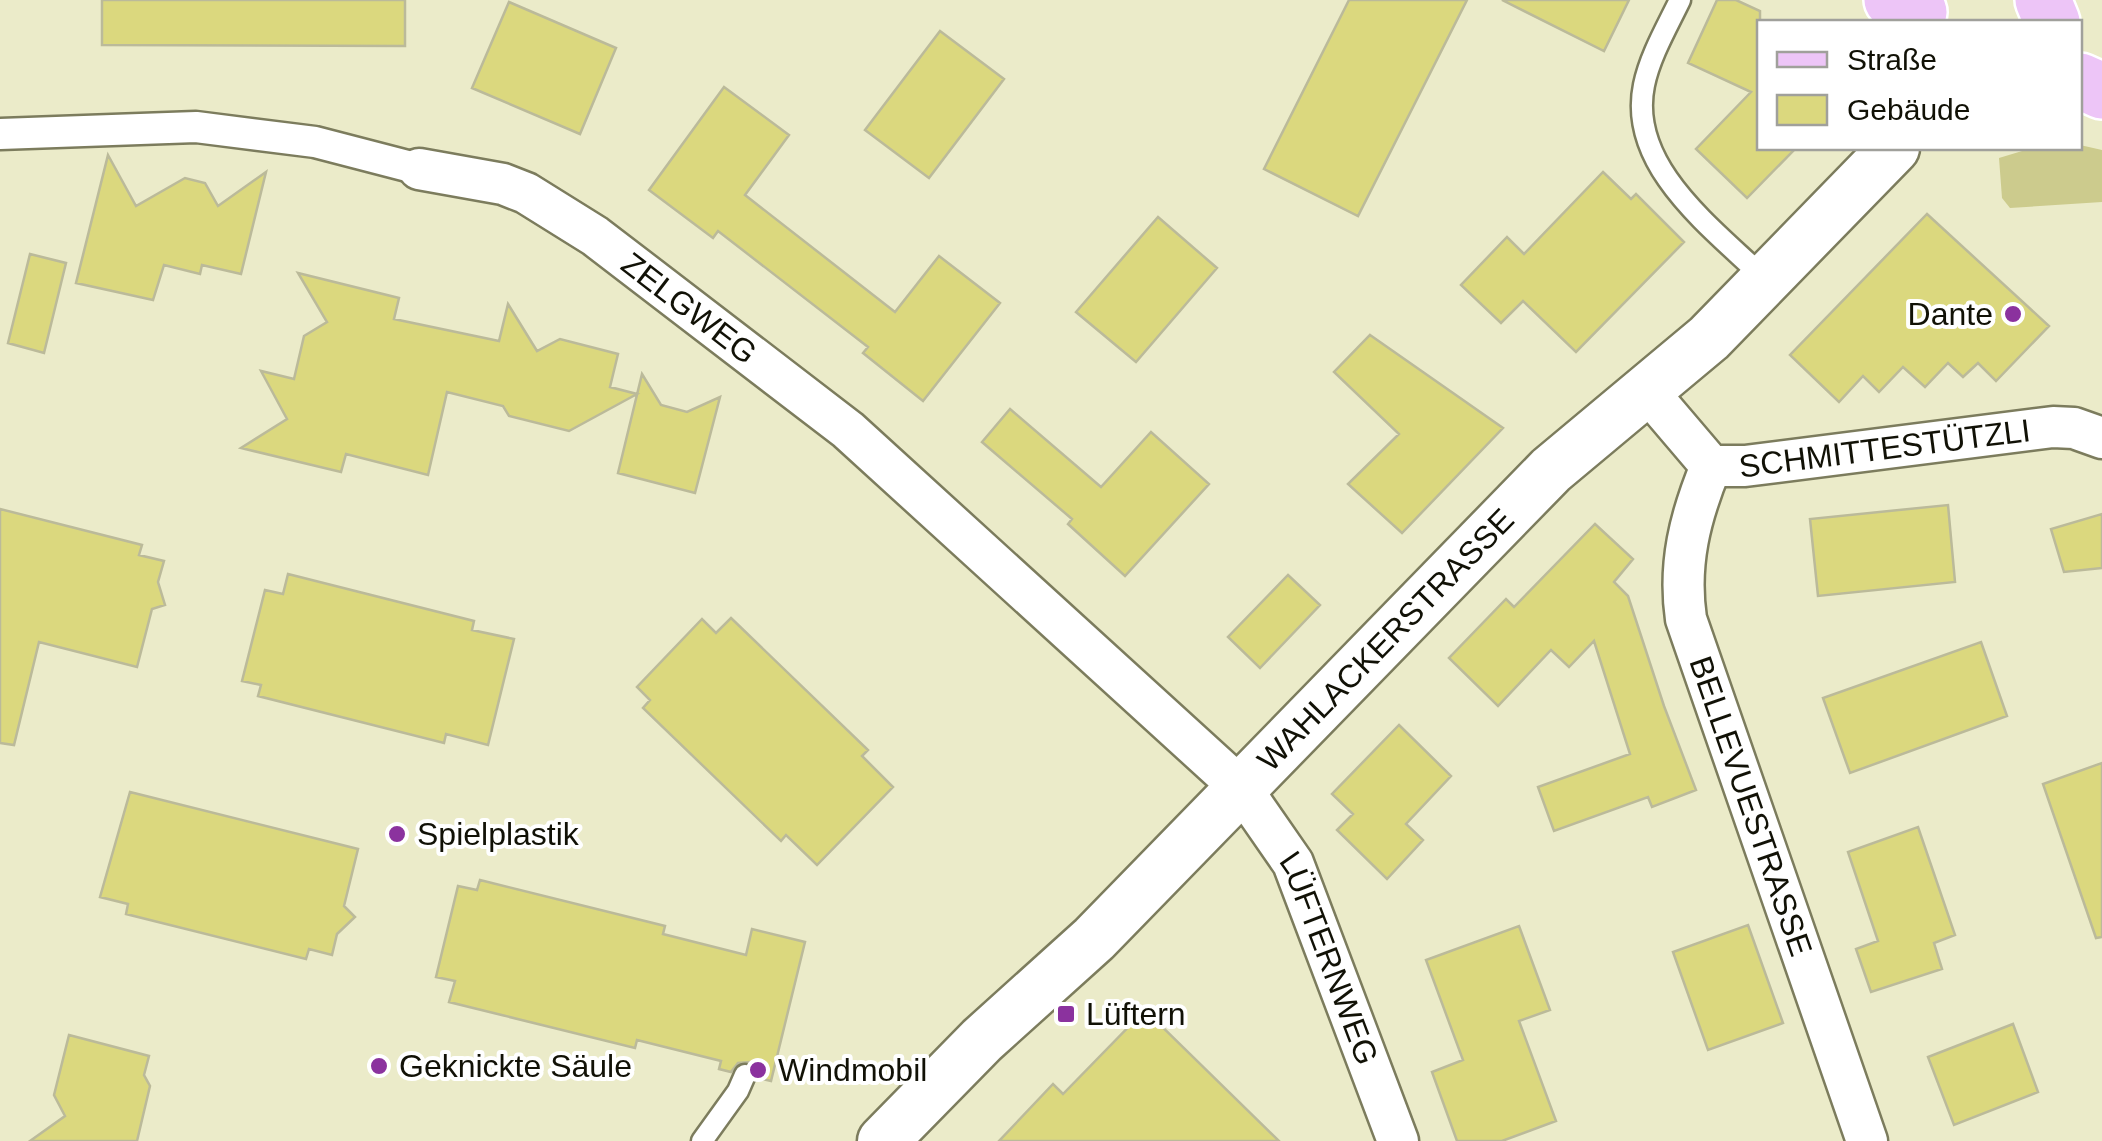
<svg xmlns="http://www.w3.org/2000/svg" width="2102" height="1141" viewBox="0 0 2102 1141" font-family="Helvetica,sans-serif">
  <rect width="100%" height="100%" fill="#ebebc9"/>
  <path fill="#cccb8d" d="M2080,145L2102,150V202L2010,208L2002,198L1999,158L2032,148H2080Z"/>
  <path fill="#dbd87e" stroke="#bbba9a" stroke-width="2.5" d="M102,0H405V46L102,45Z
    M1349,0H1467L1358,216L1264,169Z
    M1502,0H1629L1604,51Z
    M1717,0H1736L1760,11V148H1796L1747,198L1696,149L1751,92L1688,63Z
    M509,2L616,48L580,134L472,88Z
    M940,31L1004,79L929,178L865,130Z
    M724,87L789,135L745,195L895,312L939,256L1000,303L923,401L863,353L868,347L718,231L713,238L649,190Z
    M108,155L136,206L185,178L205,183L218,206L266,172L241,274L202,265L200,274L164,265L153,300L76,283Z
    M1603,172L1631,199L1636,194L1684,242L1576,352L1523,301L1501,323L1461,285L1507,237L1524,254Z
    M1927,214L2049,326L1996,381L1978,363L1963,377L1948,363L1925,387L1903,367L1879,392L1863,376L1839,402L1790,355Z
    M1158,217L1217,268L1136,362L1076,312Z
    M30,254L66,263L44,353L8,343Z
    M298,273L399,298L394,319L499,341L508,304L537,351L560,339L618,354L610,387L637,394L569,431L509,416L503,406L447,392L428,475L346,454L341,472L241,448L287,419L261,371L294,379L304,336L327,322Z
    M1370,335L1503,428L1402,533L1348,484L1399,434L1334,372Z
    M642,374L661,405L687,412L720,397L695,493L618,473Z
    M1010,409L1101,487L1151,432L1209,484L1125,576L1068,524L1072,519L982,442Z
    M1948,505L1955,582L1818,596L1810,519Z
    M0,509L142,545L139,555L164,561L158,582L165,605L152,609L137,667L39,642L14,745L0,743Z
    M2102,514V568L2064,572L2051,529Z
    M1595,524L1633,559L1614,582L1628,596L1664,706L1696,790L1652,807L1648,797L1554,831L1538,787L1630,754L1594,641L1569,667L1551,650L1498,706L1449,658L1506,599L1514,607Z
    M288,574L474,621L472,630L514,639L488,745L446,734L444,743L258,696L261,685L242,681L265,590L283,594Z
    M1288,575L1320,605L1260,668L1228,637Z
    M731,618L868,750L862,756L893,787L817,865L786,835L781,841L643,708L650,700L637,687L702,619L716,633Z
    M1981,642L2007,716L1850,773L1823,698Z
    M1399,725L1451,776L1406,824L1423,840L1387,879L1337,830L1353,814L1332,794Z
    M2102,763V937L2096,938L2043,784Z
    M130,792L358,849L344,906L355,917L337,934L332,955L309,949L306,959L126,914L128,904L100,897Z
    M1918,827L1955,935L1934,943L1942,969L1871,992L1856,949L1878,941L1848,852Z
    M480,880L665,926L663,934L746,955L752,929L805,942L771,1081L758,1078L757,1068L750,1062L738,1063L731,1072L719,1069L721,1061L637,1040L635,1048L449,1002L455,981L436,977L458,886L477,890Z
    M1748,925L1783,1023L1708,1050L1673,952Z
    M1519,926L1550,1010L1519,1021L1556,1121L1502,1141H1457L1432,1072L1463,1060L1426,960Z
    M1145,1010L1279,1141H999L1053,1084L1063,1094Z
    M2013,1024L2038,1092L1954,1125L1928,1057Z
    M69,1035L149,1056L144,1075L150,1086L137,1141H30L65,1116L54,1095Z"/>
  <g fill="none" stroke-linecap="round" stroke-linejoin="round">
    <defs>
      <path id="service" d="M1680,0C1667,27 1650,56 1644,85C1627,167 1714,229 1765,279
        M702,1141L738,1091L745,1075"/>
      <path id="pedestrian" d="M0,134L196,127L315,142L419,169"/>
      <g id="minor">
        <path id="s1" d="M419,169L503,184L526,193L595,236L848,430L1241,788L1293,863L1398,1141"/>
        <path id="s2" d="M1648,392L1711,466H1745L2053,427L2074,428L2102,438"/>
        <path id="s3" d="M1711,466C1690,517 1678,564 1686,619L1867,1141"/>
      </g>
      <g id="tertiary">
        <path id="s4" d="M883,1141L982,1040L1094,939L1551,470L1709,338L1894,148"/>
      </g>
      <path id="primary" d="M1892,0L1919,12
        M2043,0L2052,22
        M2080,81L2102,91"/>
    </defs>
    <use href="#service" stroke="#7c7c5d" stroke-width="25"/>
    <use href="#pedestrian" stroke="#7c7c5d" stroke-width="35"/>
    <use href="#minor" stroke="#7c7c5d" stroke-width="45"/>
    <use href="#tertiary" stroke="#7c7c5d" stroke-width="55"/>
    <use href="#primary" stroke="#fff" stroke-width="60"/>
    <use href="#service" stroke="#fff" stroke-width="20"/>
    <use href="#pedestrian" stroke="#fff" stroke-width="30"/>
    <use href="#minor" stroke="#fff" stroke-width="40"/>
    <use href="#tertiary" stroke="#fff" stroke-width="50"/>
    <use href="#primary" stroke="#edc5f7" stroke-width="55"/>
  </g>
  <g fill="#8b329e" stroke="#fff" stroke-width="4">
    <circle cx="2013" cy="314" r="10"/>
    <circle cx="397" cy="834" r="10"/>
    <rect x="1056" y="1004" width="20" height="20" rx="5"/>
    <circle cx="379" cy="1066" r="10"/>
    <circle cx="758" cy="1070" r="10"/>
  </g>
  <g text-anchor="middle" dominant-baseline="central" stroke-width="8" stroke-linejoin="round" paint-order="stroke">
    <g font-size="32" fill="#111106" stroke="#fff">
      <text stroke="none"><textPath href="#s1" startOffset="310">ZELGWEG</textPath></text>
      <text stroke="none"><textPath href="#s2" startOffset="272">SCHMITTESTÜTZLI</textPath></text>
      <text stroke="none"><textPath href="#s4" startOffset="710">WAHLACKERSTRASSE</textPath></text>
      <text stroke="none"><textPath href="#s3" startOffset="355">BELLEVUESTRASSE</textPath></text>
      <text stroke="none"><textPath href="#s1" startOffset="1235">LÜFTERNWEG</textPath></text>
    </g>
    <g font-size="32" fill="#111106" stroke="#fff" text-anchor="start">
      <text x="1993" y="314" text-anchor="end">Dante</text>
      <text x="417" y="834">Spielplastik</text>
      <text x="1086" y="1014">Lüftern</text>
      <text x="399" y="1066">Geknickte Säule</text>
      <text x="778" y="1070">Windmobil</text>
    </g>
  </g>
  <rect x="1757" y="20" width="325" height="130" fill="#ffffff" stroke="#a0a09b" stroke-width="2.5"/>
  <rect x="1777" y="52" width="50" height="15" fill="#edc5f7" stroke="#a0a09b" stroke-width="2.5"/>
  <text x="1847" y="70" font-size="30" fill="#111106">Straße</text>
  <rect x="1777" y="95" width="50" height="30" fill="#dbd87e" stroke="#a0a09b" stroke-width="2.5"/>
  <text x="1847" y="120" font-size="30" fill="#111106">Gebäude</text>
</svg>
